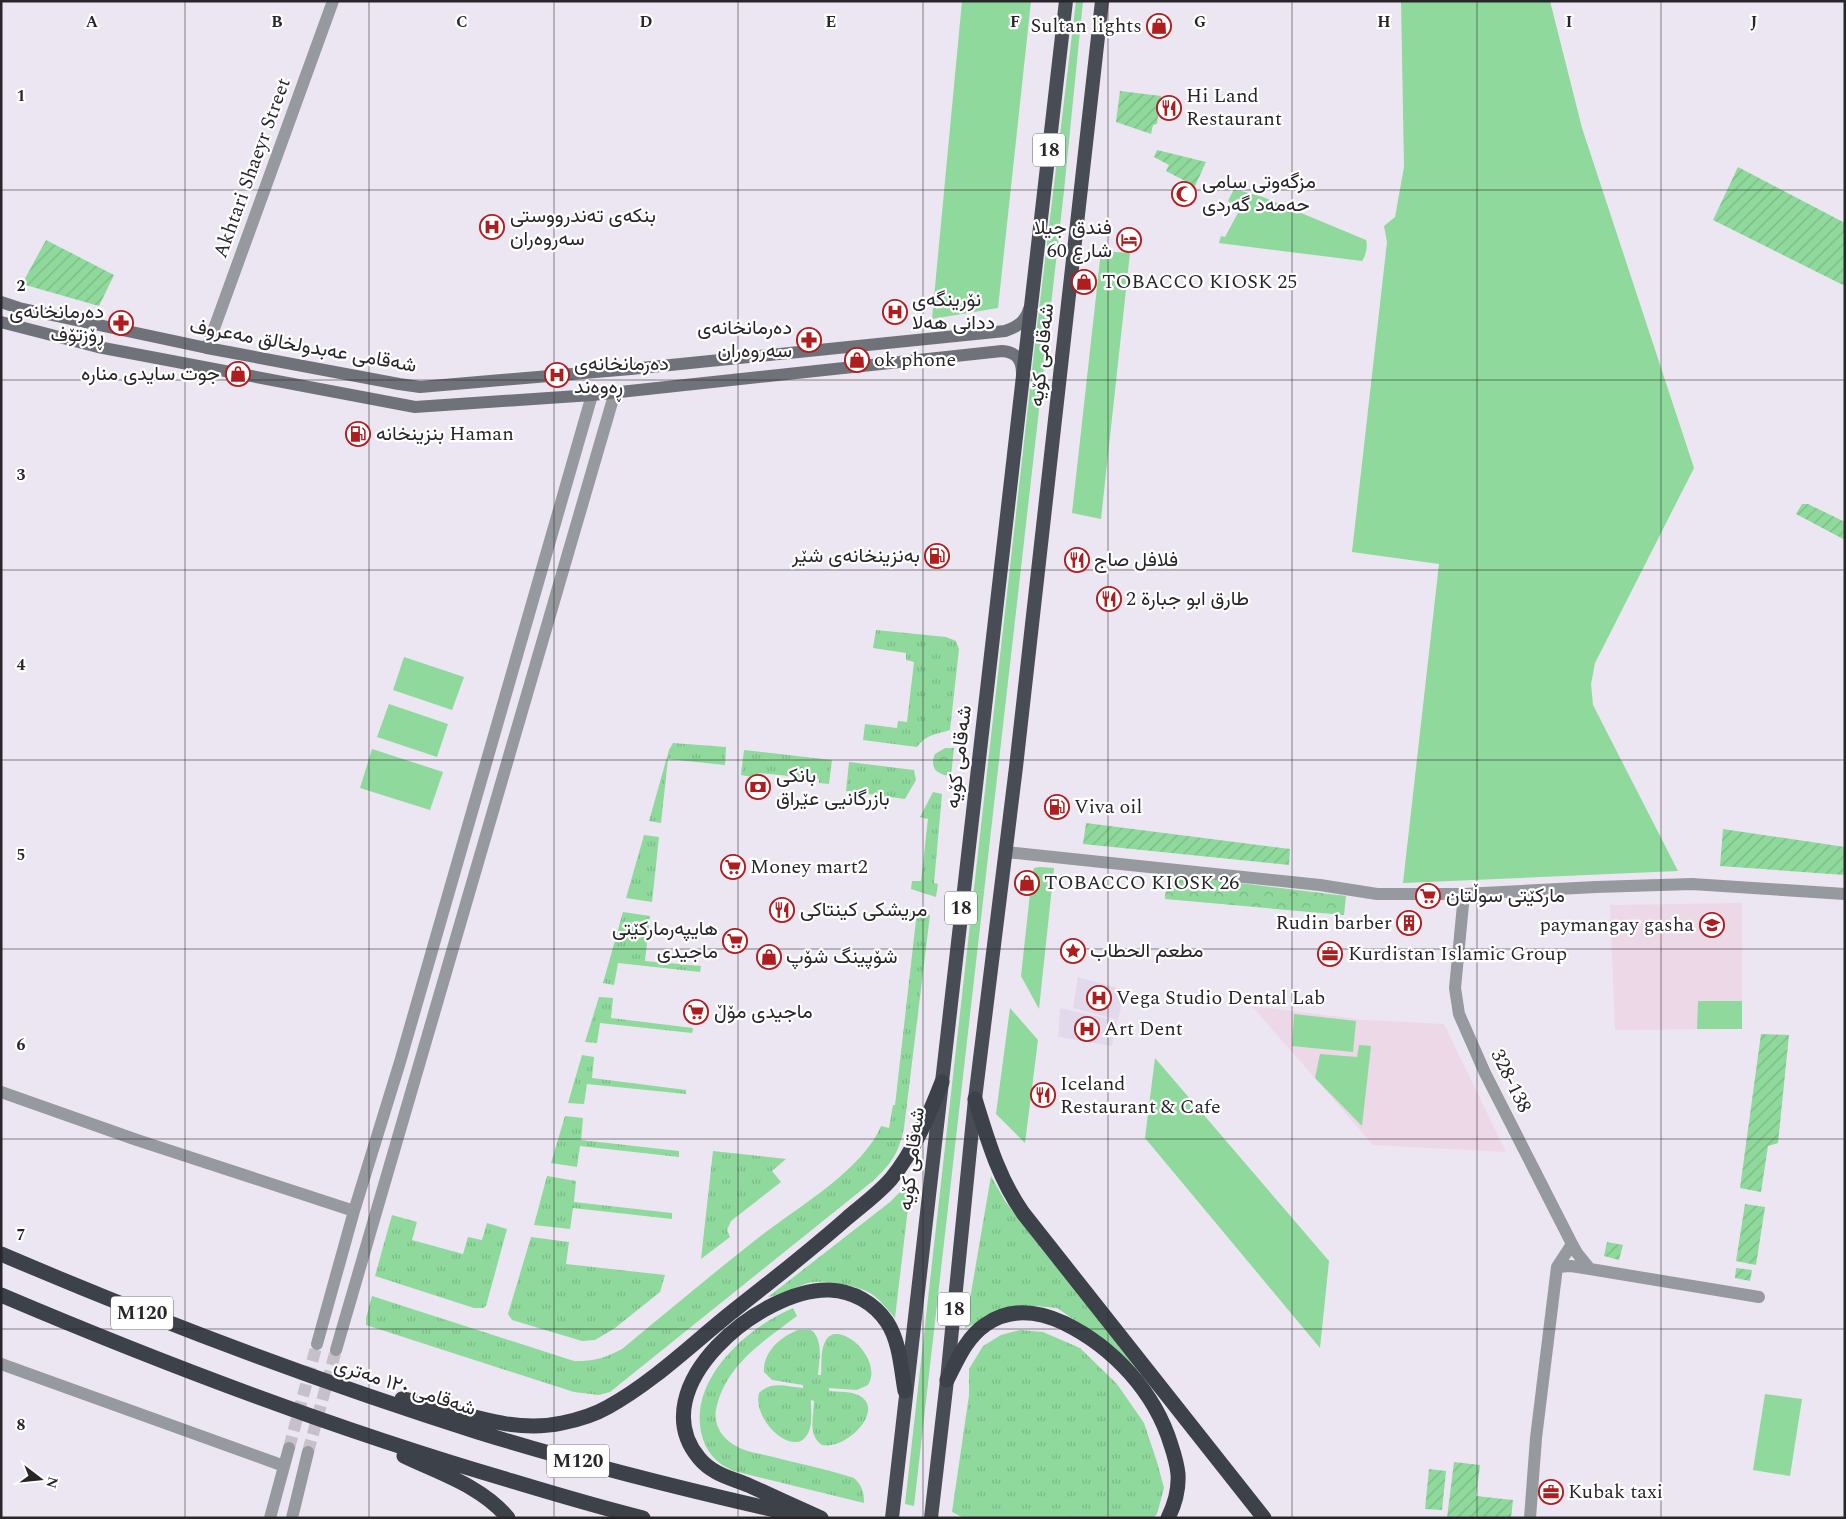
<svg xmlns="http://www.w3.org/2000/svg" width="1846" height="1519" viewBox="0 0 1846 1519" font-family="Spectral,Vazirmatn,serif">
  <defs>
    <pattern id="grass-tufts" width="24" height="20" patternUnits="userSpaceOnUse" patternTransform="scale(1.25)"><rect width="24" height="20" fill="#8ed99b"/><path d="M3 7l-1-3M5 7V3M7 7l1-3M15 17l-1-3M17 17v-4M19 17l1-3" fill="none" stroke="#7aba86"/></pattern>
    <pattern id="forest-crowns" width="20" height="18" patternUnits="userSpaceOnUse" patternTransform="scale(1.25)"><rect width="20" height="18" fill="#8ed99b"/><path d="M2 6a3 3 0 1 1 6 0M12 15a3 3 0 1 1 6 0" fill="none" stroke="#7aba86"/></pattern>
    <pattern id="garden-furrows" width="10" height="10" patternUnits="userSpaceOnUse" patternTransform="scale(1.25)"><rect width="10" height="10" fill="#8ed99b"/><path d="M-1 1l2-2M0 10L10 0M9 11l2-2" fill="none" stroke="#7aba86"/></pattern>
  </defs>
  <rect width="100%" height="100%" fill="#ece6f2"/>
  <path fill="#e2d9ec" d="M1078,977L1125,990L1118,1020L1073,1008Z
    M1060,1008L1117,1021L1112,1046L1058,1037Z"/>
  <path fill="#edd8e7" d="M1742,903V1029L1615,1030L1610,905Z
    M1252,1006L1365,1020L1444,1024L1506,1152L1373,1145Z"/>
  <path fill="url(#grass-tufts)" d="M876,630L946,637L956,641L959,649L950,730C936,734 925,735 917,747L863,740L865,724L897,728L898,721L907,722L914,662L906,660V653L873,648Z
    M673,743L726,747L725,765L668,759L661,823L649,821L669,750Z
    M744,750L832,760L829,784L819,783V779L759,773L758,778L741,775Z
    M849,762L914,770L916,780L905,799L846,791Z
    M933,792L942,794L934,883L938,884L936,897L911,889L912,881H921L928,819L920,817Z
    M644,835L659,837L652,902L626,898Z
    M912,909L930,915L904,1128C899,1152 892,1163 874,1180L610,1392L599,1395L574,1392L366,1325V1318L372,1296L574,1361C596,1361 602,1359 622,1349C667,1312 712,1274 758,1238C795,1209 863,1170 881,1126L889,1128L893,1105H895L916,920L908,919L909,910Z
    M623,912L650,916L645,961L701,966L700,972L618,963L614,985L603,983Z
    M599,997L613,998L611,1018L693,1028L692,1033L600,1023L597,1043L585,1042Z
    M582,1055L594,1057L592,1078L686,1090V1094L587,1084L584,1104L568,1103Z
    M565,1116L583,1118L581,1140L679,1151V1157L580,1146L577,1167L551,1163Z
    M713,1151L786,1159L772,1171L781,1182L731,1221L727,1230L730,1237L701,1259Z
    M547,1176L576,1181L574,1202L672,1213V1219L573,1208L570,1229L534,1225Z
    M991,1176L1005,1201L1041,1248L1141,1370L1136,1375L1096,1334L1057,1308L1036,1306L1015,1308L965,1328Z
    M909,1183L908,1208L895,1318C887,1309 880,1299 870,1293C856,1285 820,1278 805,1284C792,1288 782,1295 768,1297L890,1202Z
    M392,1215L417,1222L412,1240L463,1254L468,1237L482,1240L487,1223L507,1229L486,1306L483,1308H474L375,1276Z
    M531,1237L569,1242L566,1264L665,1275L660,1292L615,1328L595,1340L582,1341L512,1320L508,1314Z
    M793,1308L797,1316C764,1341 728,1363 717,1405C712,1422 720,1437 736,1446C746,1452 757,1453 769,1456C797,1463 826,1469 854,1478C862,1485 864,1492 864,1503L734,1471C716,1464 705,1451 701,1432C690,1377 748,1327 793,1308Z
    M798,1330H811C824,1340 819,1360 818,1375H821C822,1365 820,1349 826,1340C839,1319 884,1359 868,1385L857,1390L829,1388V1391C838,1392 852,1391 860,1396C885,1410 847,1450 822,1445C807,1435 814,1416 814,1401L811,1400C811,1410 813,1427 807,1435C793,1458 752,1420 759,1393C772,1380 787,1387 803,1388V1385L772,1380L764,1372C763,1352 780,1337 798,1330Z
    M1020,1330L1043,1332L1080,1348L1117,1384L1144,1423L1157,1462L1164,1488L1157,1514L1153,1518H964L952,1512L969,1395V1369L983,1346L1001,1335Z"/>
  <path fill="url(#forest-crowns)" d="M945,748H954L951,776C937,775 929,768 935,754Z
    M1167,874L1346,896L1344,915L1165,899Z"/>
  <path fill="#8ed99b" d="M962,1H1031L998,308L932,319Z
    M1076,1H1083L1064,191L914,1506L905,1504L1036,335Z
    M1401,1H1550L1582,128L1694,468L1595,663L1591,684L1593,705L1678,871L1403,883L1439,564L1352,552L1387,242L1384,226L1395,217L1404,167Z
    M1234,189L1263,197L1366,240C1368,245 1366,256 1362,261L1219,243L1221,236L1225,237L1240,209L1228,201Z
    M1101,251L1130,253L1101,519L1072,513Z
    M404,657L464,677L452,710L393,690Z
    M389,704L448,724L437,757L377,737Z
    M372,749L443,772L430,810L360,788Z
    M1040,867L1054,868L1039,1009L1021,976L1032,875L1034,868Z
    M1698,1001H1742V1029H1697Z
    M1010,1008L1038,1040L1025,1143L996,1114Z
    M1294,1014L1356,1021L1353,1052L1292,1046Z
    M1359,1045L1371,1046L1362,1126L1315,1078L1320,1054L1357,1057Z
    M1155,1058L1329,1261L1320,1348L1145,1138Z
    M1765,1394L1802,1399L1790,1476L1753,1470Z"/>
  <path fill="url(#garden-furrows)" d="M1120,91L1161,96L1157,124L1153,125L1151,134L1116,122Z
    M1157,150L1206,162L1195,186L1166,171L1169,165L1154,157Z
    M1738,167L1845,223V286L1713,220Z
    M46,240L114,275L99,306L22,284Z
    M1802,504H1808L1845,522V540L1796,514Z
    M1086,823L1290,849L1289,865L1083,844Z
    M1723,829L1845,847V875L1720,866Z
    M1761,1034L1789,1035L1778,1143L1768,1146L1761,1192L1740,1188Z
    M1745,1204L1765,1207L1756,1265L1736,1261Z
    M1607,1242L1623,1245L1619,1260L1604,1256Z
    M1736,1268L1752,1270L1750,1281L1735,1278Z
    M1454,1462L1480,1465L1476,1496L1513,1500L1511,1518H1447Z
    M1429,1469L1446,1471L1442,1510L1425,1509Z"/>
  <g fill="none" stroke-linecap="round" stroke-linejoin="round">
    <path stroke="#c5c0ca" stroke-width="12" stroke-dasharray="12 6" stroke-linecap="butt" d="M289,1448L317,1344
      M308,1452L336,1350"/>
    <path stroke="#96999e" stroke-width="12" d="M207,348L333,1
      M1006,852L1320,885L1377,894H1464L1596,887L1692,884L1845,894
      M1464,894L1455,988L1459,1014L1485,1073L1572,1244L1577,1253L1590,1269
      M1,1092L137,1140L354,1211
      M1557,1267L1571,1266L1590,1269L1759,1297
      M317,1344L354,1211L400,1062L592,395
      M336,1350L615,392
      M1,1364L284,1466
      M270,1518L289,1448
      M292,1518L308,1452
      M1530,1518L1536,1438L1557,1267L1572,1244"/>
    <path stroke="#6f7379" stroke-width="12" d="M1,302L19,308L207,348L399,384L420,387L631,369L1005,331C1017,327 1025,322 1029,309
      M1,322L98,347L415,407L592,395L1002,351C1017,352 1022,360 1022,374"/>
    <path stroke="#484c55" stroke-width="14" d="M892,1518L1066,1
      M931,1518L947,1380L975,1099L1016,767L1102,1"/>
    <path stroke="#3c414a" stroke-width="15" d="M975,1099C988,1141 998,1177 1023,1213L1264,1518
      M1,1254C158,1321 316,1381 478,1432C587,1466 698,1493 810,1518
      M1,1295C168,1366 337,1430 512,1481C555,1494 599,1507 643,1518
      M947,1380C957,1361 966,1338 985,1325C1010,1307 1038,1311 1064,1323C1113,1347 1155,1392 1171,1445C1174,1454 1177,1464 1178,1474C1179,1490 1175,1504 1168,1518
      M402,1399C454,1408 508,1435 562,1423C577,1420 594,1415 608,1407C655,1381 695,1341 737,1308C774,1279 811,1250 846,1219C861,1206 878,1194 891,1179C914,1151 929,1115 942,1082
      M404,1456C439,1473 482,1486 508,1518
      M821,1518C797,1507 772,1496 748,1485C731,1478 712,1474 699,1458C640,1387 763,1287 830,1290C853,1291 874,1303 887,1322C900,1342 901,1369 905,1391"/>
  </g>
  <path fill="none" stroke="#28262a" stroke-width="1" stroke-opacity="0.55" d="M185,1V1518M369,1V1518M554,1V1518M738,1V1518M923,1V1518M1108,1V1518M1292,1V1518M1477,1V1518M1661,1V1518M1,190H1845M1,380H1845M1,570H1845M1,760H1845M1,949H1845M1,1139H1845M1,1329H1845"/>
  <defs>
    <symbol id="shop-ring" viewBox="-11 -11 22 22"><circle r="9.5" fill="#fff" stroke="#af1d1f" stroke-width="1.5"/><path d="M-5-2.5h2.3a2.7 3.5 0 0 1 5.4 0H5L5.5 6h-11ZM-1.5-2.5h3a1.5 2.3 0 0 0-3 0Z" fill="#af1d1f"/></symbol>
    <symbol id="restaurant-ring" viewBox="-11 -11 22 22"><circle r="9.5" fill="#fff" stroke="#af1d1f" stroke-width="1.5"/><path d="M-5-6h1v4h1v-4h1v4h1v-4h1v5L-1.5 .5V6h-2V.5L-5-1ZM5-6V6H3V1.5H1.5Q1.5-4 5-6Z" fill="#af1d1f"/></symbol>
    <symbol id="mosque-ring" viewBox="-11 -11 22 22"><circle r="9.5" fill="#fff" stroke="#af1d1f" stroke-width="1.5"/><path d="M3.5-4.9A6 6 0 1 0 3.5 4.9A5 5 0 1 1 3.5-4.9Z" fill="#af1d1f"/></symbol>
    <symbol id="hospital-ring" viewBox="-11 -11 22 22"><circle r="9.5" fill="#fff" stroke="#af1d1f" stroke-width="1.5"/><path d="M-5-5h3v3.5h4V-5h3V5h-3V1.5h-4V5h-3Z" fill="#af1d1f"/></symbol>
    <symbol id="hotel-ring" viewBox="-11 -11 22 22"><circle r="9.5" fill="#fff" stroke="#af1d1f" stroke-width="1.5"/><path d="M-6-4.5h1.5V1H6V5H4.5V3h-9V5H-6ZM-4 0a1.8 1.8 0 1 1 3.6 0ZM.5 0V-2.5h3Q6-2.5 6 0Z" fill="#af1d1f"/></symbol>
    <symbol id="pharmacy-ring" viewBox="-11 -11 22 22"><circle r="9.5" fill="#fff" stroke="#af1d1f" stroke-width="1.5"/><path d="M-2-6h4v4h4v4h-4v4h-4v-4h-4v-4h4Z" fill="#af1d1f"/></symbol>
    <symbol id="fuel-ring" viewBox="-11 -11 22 22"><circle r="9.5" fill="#fff" stroke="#af1d1f" stroke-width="1.5"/><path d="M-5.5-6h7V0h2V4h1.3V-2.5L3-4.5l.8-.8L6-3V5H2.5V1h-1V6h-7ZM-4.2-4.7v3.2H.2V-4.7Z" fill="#af1d1f"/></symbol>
    <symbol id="bank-ring" viewBox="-11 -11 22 22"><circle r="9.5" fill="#fff" stroke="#af1d1f" stroke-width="1.5"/><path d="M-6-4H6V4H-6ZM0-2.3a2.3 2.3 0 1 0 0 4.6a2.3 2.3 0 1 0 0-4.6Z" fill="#af1d1f"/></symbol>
    <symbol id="supermarket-ring" viewBox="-11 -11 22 22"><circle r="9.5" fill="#fff" stroke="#af1d1f" stroke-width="1.5"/><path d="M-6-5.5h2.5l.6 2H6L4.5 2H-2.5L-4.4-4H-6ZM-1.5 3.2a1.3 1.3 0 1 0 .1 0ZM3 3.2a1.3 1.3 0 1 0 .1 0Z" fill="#af1d1f"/></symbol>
    <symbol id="building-ring" viewBox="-11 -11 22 22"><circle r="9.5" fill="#fff" stroke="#af1d1f" stroke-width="1.5"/><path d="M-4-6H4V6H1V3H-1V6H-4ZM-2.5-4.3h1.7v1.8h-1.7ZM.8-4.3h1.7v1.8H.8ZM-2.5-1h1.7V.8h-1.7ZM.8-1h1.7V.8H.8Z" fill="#af1d1f"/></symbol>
    <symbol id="school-ring" viewBox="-11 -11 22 22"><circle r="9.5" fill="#fff" stroke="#af1d1f" stroke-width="1.5"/><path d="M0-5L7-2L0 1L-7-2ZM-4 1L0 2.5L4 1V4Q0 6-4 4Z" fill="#af1d1f"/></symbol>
    <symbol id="sight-ring" viewBox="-11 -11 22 22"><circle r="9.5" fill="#fff" stroke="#af1d1f" stroke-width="1.5"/><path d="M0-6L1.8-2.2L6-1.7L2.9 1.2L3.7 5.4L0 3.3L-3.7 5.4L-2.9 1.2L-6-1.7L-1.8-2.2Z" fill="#af1d1f"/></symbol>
    <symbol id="office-ring" viewBox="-11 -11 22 22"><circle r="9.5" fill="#fff" stroke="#af1d1f" stroke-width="1.5"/><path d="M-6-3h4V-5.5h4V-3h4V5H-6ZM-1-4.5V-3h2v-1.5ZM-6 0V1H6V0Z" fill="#af1d1f"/></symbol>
  </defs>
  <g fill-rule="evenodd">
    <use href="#shop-ring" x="1145" y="12" width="28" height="28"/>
    <use href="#restaurant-ring" x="1155" y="94" width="28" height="28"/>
    <use href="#mosque-ring" x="1170" y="180" width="28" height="28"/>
    <use href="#hospital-ring" x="478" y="213" width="28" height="28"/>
    <use href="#hotel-ring" x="1115" y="226" width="28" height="28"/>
    <use href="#shop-ring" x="1070" y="268" width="28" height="28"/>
    <use href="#hospital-ring" x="881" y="298" width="28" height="28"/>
    <use href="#pharmacy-ring" x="107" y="309" width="28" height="28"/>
    <use href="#pharmacy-ring" x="795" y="326" width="28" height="28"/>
    <use href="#shop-ring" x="843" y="346" width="28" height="28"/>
    <use href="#shop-ring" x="224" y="360" width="28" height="28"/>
    <use href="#hospital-ring" x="543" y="361" width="28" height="28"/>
    <use href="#fuel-ring" x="344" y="420" width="28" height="28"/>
    <use href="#fuel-ring" x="923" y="542" width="28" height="28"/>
    <use href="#restaurant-ring" x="1063" y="546" width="28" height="28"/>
    <use href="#restaurant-ring" x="1095" y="585" width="28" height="28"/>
    <use href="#bank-ring" x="744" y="773" width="28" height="28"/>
    <use href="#fuel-ring" x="1043" y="793" width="28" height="28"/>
    <use href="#supermarket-ring" x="719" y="853" width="28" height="28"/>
    <use href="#shop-ring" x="1013" y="869" width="28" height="28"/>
    <use href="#supermarket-ring" x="1414" y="882" width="28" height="28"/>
    <use href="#restaurant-ring" x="768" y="896" width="28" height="28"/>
    <use href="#building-ring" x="1395" y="909" width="28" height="28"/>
    <use href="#school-ring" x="1698" y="911" width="28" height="28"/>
    <use href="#supermarket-ring" x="721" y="927" width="28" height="28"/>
    <use href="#sight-ring" x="1059" y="937" width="28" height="28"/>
    <use href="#office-ring" x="1316" y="940" width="28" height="28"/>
    <use href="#shop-ring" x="755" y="943" width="28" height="28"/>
    <use href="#hospital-ring" x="1085" y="984" width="28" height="28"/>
    <use href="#supermarket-ring" x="682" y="998" width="28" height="28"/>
    <use href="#hospital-ring" x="1073" y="1015" width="28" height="28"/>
    <use href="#restaurant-ring" x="1029" y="1081" width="28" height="28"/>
    <use href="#office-ring" x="1537" y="1478" width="28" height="28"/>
  </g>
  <g text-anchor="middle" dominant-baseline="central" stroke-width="4.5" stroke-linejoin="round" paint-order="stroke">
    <g fill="#fff" stroke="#68676a" stroke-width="1">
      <rect x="1033" y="133.5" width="32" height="33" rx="4"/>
      <rect x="945" y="891.5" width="32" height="33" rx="4"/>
      <rect x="938" y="1292.5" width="32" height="33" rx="4"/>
      <rect x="111" y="1296.5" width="62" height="33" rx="4"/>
      <rect x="547" y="1444.5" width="62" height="33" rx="4"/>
    </g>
    <g font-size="19" font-weight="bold" fill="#28262a">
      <text x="1049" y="150">18</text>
      <text x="961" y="908">18</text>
      <text x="954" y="1309">18</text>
      <text x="142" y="1313">M120</text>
      <text x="578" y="1461">M120</text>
    </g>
    <g font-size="20" fill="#28262a" stroke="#fff" text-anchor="start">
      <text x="1142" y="26" text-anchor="end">Sultan lights</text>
      <text x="1186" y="96">Hi Land<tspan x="1186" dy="23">Restaurant</tspan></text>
      <text x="1202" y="182">مزگەوتی سامی<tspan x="1202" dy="23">حەمەد گەردی</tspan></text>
      <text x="510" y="216">بنکەی تەندرووستی<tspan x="510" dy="23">سەروەران</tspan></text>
      <text x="1112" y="228" text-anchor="end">فندق جيلا<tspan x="1112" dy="23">شارع 60</tspan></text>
      <text x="1102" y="282">TOBACCO KIOSK 25</text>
      <text x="912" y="300">نۆرینگەی<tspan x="912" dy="23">ددانی هەلا</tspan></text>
      <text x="104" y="312" text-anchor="end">دەرمانخانەی<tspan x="104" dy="23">ڕۆزتۆف</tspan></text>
      <text x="792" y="328" text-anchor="end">دەرمانخانەی<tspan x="792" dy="23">سەروەران</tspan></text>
      <text x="874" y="360">ok phone</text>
      <text x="574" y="364">دەرمانخانەی<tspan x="574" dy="23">ڕەوەند</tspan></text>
      <text x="220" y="374" text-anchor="end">جوت سايدى مناره</text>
      <text x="376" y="434">بنزینخانە Haman</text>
      <text x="920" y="556" text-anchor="end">بەنزینخانەی شێر</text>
      <text x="1094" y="560">فلافل صاج</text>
      <text x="1126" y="599">طارق ابو جبارة 2</text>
      <text x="776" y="776">بانکی<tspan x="776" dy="23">بازرگانیی عێراق</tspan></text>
      <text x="1074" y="807">Viva oil</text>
      <text x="750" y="867">Money mart2</text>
      <text x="1044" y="883">TOBACCO KIOSK 26</text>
      <text x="1446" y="896">مارکێتی سوڵتان</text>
      <text x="800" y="910">مریشکی کینتاکی</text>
      <text x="1392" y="923" text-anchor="end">Rudin barber</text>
      <text x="1694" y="925" text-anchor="end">paymangay gasha</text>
      <text x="718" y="929" text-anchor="end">هایپەرمارکێتی<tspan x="718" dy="23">ماجیدی</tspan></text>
      <text x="1090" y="951">مطعم الحطاب</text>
      <text x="1348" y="954">Kurdistan Islamic Group</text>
      <text x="786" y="957">شۆپینگ شۆپ</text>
      <text x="1116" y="998">Vega Studio Dental Lab</text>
      <text x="714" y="1012">ماجیدی مۆڵ</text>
      <text x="1104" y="1029">Art Dent</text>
      <text x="1060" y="1084">Iceland<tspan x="1060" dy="23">Restaurant &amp; Cafe</tspan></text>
      <text x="1568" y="1492">Kubak taxi</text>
    </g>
    <g font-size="20" fill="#28262a" stroke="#fff">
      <text transform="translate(252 168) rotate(-70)">Akhtari Shaeyr Street</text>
      <text transform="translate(303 346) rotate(10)">شەقامی عەبدولخالق مەعروف</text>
      <text transform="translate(1042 355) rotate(-84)">شەقامی کۆیە</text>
      <text transform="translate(959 757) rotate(-83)">شەقامی کۆیە</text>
      <text transform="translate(1511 1081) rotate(64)">328-138</text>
      <text transform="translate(912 1159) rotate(-83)">شەقامی کۆیە</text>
      <text transform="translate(405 1387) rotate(18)">شەقامی ١٢٠ مەتری</text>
    </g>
  </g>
  <g font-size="16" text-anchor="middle" font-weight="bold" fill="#28262a" stroke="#fff" stroke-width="4.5" stroke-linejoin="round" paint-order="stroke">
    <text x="92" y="27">A</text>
    <text x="277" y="27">B</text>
    <text x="462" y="27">C</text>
    <text x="646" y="27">D</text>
    <text x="831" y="27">E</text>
    <text x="1015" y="27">F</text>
    <text x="1200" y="27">G</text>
    <text x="1384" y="27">H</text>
    <text x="1569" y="27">I</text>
    <text x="1754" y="27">J</text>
    <text x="21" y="101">1</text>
    <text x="21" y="291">2</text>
    <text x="21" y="480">3</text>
    <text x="21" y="670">4</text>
    <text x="21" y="860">5</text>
    <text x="21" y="1050">6</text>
    <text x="21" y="1240">7</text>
    <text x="21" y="1430">8</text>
  </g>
  <rect width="1846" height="1519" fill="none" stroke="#28262a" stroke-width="5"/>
  <g transform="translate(40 1479) rotate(106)" stroke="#ffffff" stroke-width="4" paint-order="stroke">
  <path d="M0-4L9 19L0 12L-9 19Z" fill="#28262a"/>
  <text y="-8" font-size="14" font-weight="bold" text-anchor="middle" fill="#28262a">N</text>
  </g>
</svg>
